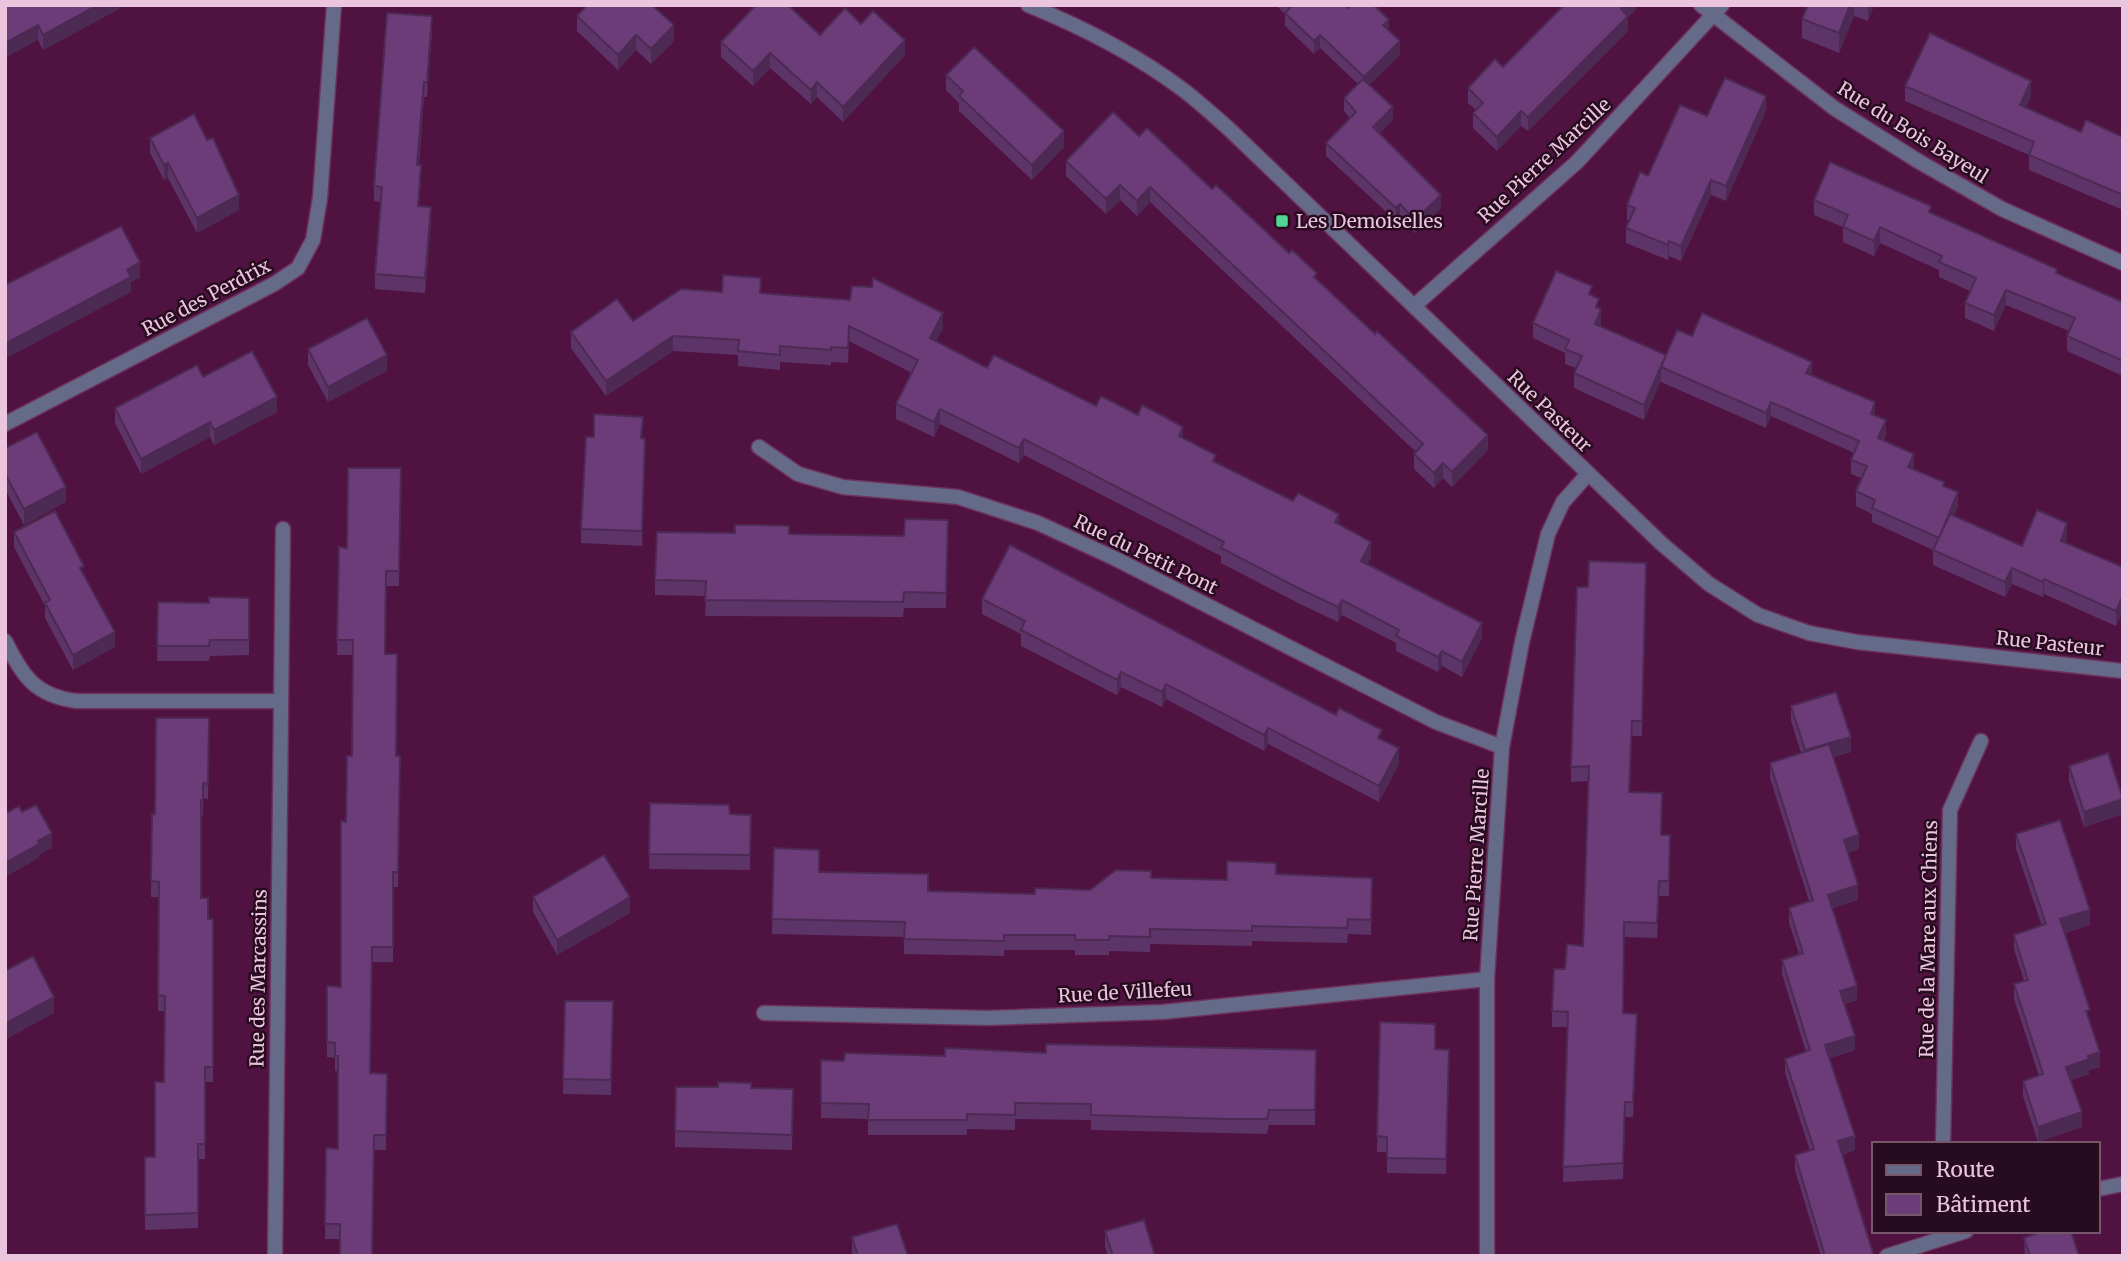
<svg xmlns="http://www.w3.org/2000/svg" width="2128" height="1261" viewBox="0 0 2128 1261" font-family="Merriweather,serif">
  <rect width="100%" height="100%" fill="#501241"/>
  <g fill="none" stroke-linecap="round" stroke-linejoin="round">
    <defs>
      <path id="minor" d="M1701,5L1834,108L1918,161L2002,209L2123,263
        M1414,306L1577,162L1722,5
        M5,424L274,284L298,268L313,240L320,198L334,5
        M759,447L798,474L843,487L958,497L1038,523L1114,558L1436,722L1502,747
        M5,641C24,677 34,695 76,701H281
        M764,1013L987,1018L1163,1012L1487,979
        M1943,1144L1950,810L1981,741
        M2098,1189L2123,1184
        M275,1256L283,529
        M1487,1256V979L1502,747L1522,642L1548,534L1563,502L1587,475
        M1887,1256L1966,1231"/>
      <path id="tertiary" d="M1028,5C1082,27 1135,54 1182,89C1198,101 1213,115 1228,128L1662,544L1709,584L1758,615L1809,633L1857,642L2123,671"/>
    </defs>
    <use href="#minor" stroke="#6c325d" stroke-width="17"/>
    <use href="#tertiary" stroke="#6c325d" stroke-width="17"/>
    <use href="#minor" stroke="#666a89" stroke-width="14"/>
    <use href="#tertiary" stroke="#666a89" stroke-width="14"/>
  </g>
  <path fill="#5d3467" d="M5,5H119V9L43,50L38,40Z
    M1276,5H1346L1389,30L1400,55L1369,85L1393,120L1379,133L1441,208L1415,233L1400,217L1396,221L1326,156V143L1350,118L1344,111V98L1358,84L1320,48L1314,54L1285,26V14Z
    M1636,5V9L1628,17V31L1528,131L1521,126L1497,151L1473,128V113L1476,110L1468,103V88L1503,67Z
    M1808,5H1874L1868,21L1854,16L1839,53L1802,38V19Z
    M577,16L674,41L651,64L636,50L618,70L577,31Z
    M861,24L905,55L843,122L817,97L811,104L770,68L753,86L721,57V42L820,35Z
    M432,31L427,97H424L419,165L421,180L419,206L431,222L425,293L375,289V274L381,202L374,201V186Z
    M946,75L1064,147L1032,180L959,111V103L946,90Z
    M1905,86L2031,96L2026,108L2081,132L2123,137V210L2029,170V155L1905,101Z
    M1766,111L1726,201L1711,195L1681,261L1669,256L1668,260L1626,243V228L1630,221L1627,220V205L1648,176L1707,116Z
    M1139,136L1212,189L1317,281L1488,450L1452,487L1443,478L1434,488L1414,469V454L1416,452L1150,202L1137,216L1120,200L1106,214L1066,176V161Z
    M150,138L239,210L197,233L168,178L164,180L150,153Z
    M1814,200L1931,213L2057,273L2123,302V376L2067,351V336L2069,331L2006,305L1994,331L1965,318V303L1970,291L1939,277V270L1880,243L1874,256L1843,242V227L1814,215Z
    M761,293L943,328L936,341L987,368L1096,406L1183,438L1216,462L1339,525L1371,557L1367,564L1482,638L1462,677L1442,666L1438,672L1396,651V643L1342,615L1338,622L1300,604L1221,563V556L1024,455L1019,463L940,424L934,437L896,419V404L912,373L849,341L848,363L831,362V365L780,362V370L738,366V355L673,351L606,396L571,348V332L633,321Z
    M1592,296L1599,308L1601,324L1600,327L1666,355L1692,336L1812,375L1875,416L1886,434L1884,441L1914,469L1944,487L1958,507L1954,516L2022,546L2067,538L2066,543L2123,567V614L2122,613L2116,626L2044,594L2043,597L2012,584L2005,597L1933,565V550L1872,522V514L1856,506V491L1861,478L1851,474V460L1854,453L1771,416L1766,428L1661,382V380L1644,420L1574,388V373L1576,368L1565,364V353L1533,338V323Z
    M308,349L387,371L328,402L308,365Z
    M203,377L277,412L214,445L210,437L141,474L115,423V408Z
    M642,438L645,453L642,546L581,543V529Z
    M5,448L66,502L24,525L5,489Z
    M401,468L399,586H386L385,654L396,756H400L398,887H393V962H372L370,1073L387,1074L386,1150H374L340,1239H325L326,1148L338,1149V1071H335V1058L327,1057V986L341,987L346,822L352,756L353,655H337L339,547L347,548Z
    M948,520L946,608H904L903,617L705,616L706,596L655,595V580L789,534L904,536Z
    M14,532L84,576L115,647L73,670L45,618V606L14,547Z
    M1646,579L1642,736H1632L1630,792L1661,835H1670L1669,896H1659L1657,938L1624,937L1623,1013L1637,1029L1633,1117H1625L1623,1179L1563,1182L1567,1027H1552V1011L1565,969L1583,946L1589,781L1571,782V767L1588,587Z
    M249,598V655L210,656L209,661H157L158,602L209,603Z
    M982,599L1382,740L1399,764L1379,802L1268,744L1264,751L1166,699L1162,707L1121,687L1117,695L1021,646V634L982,614Z
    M1791,706L1851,752L1833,757L1859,849L1848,853L1858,900L1832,908L1857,1000L1845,1004L1855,1050L1830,1058L1855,1150L1842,1155L1874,1256H1821L1795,1170V1155L1810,1151L1785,1073V1059L1806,1052L1782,974V960L1799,954L1789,923V908L1809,901L1770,778V763L1801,753L1791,721Z
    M209,718L208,799L203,798V815H201V898L208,919H213V1082H205V1159H198V1228L145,1230V1215L155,1157L164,1082L165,1011H158L159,897H151L152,814H155Z
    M2069,766L2123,798V814L2084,827L2069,781Z
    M650,803L730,814L751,815L750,870L649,869Z
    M2016,834L2090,925L2065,933L2090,1021L2100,1067L2089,1070V1074L2071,1080L2082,1127L2038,1142L2023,1096V1081L2039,1076L2014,999V984L2024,981L2014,949V935L2042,926L2016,849Z
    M774,848L819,872L928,891L1035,894L1090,890L1151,878L1227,880L1276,874L1372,878L1371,935L1348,934L1347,943L1252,941V946L1150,944V952L1109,951V955H1075V950H1004V956L904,954V937L772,934Z
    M533,897L630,913L557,955L533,912Z
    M565,1001H613L611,1095L563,1094Z
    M1380,1022L1435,1049L1449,1050L1446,1174L1387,1173V1152H1377Z
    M1316,1050L1315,1125H1269L1267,1134L1091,1130V1120L1015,1119V1130L967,1129V1135H868V1119L821,1118V1060L844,1061L945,1056L1046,1053Z
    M718,1087L793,1089L792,1150L675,1147V1131Z
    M1105,1231L1155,1256H1108L1105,1247Z
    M852,1237L908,1256H853L852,1252Z
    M2024,1238L2079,1256H2025Z"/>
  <path fill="#4c2a54" d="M98,5H119V9L43,50V35Z
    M1625,5H1636V9L1628,17V31L1528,131V117Z
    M1850,5H1854V16L1839,53V33Z
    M1868,5H1874L1868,21Z
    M432,16V31L427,97V82Z
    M1389,20V33L1383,25Z
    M38,25V40L5,58V43Z
    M674,25V41L651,64V49Z
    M636,35V50L618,70V55Z
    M1320,35V48L1314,54V41Z
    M905,40V55L843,122V107Z
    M1400,41V55L1364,90V77Z
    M770,53V68L753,86V71Z
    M2031,81V96L2020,120V105Z
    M424,82V97L417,180V165Z
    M817,82V97L811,104V90Z
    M1766,96V111L1726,201V186Z
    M1393,107V120L1373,140V127Z
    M1521,111V126L1497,151V137Z
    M1064,131V147L1032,180V165Z
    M168,163V178L164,180V165Z
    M421,165V180L418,221V206Z
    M1711,180V195L1681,261V246Z
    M1120,185V200L1106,214V199Z
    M1150,187V202L1137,216V201Z
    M239,195V210L197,233V218Z
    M1441,195V208L1415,233V220Z
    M1400,204V217L1396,221V208Z
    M431,207V222L425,293V278Z
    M1880,227V243L1874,256V241Z
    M1669,241V256L1668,260V245Z
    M140,262V278L131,282V292L5,359V344L127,270Z
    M2006,290V305L1994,331V315Z
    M1601,309V324L1595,339V324Z
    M943,313V328L930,353V338Z
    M673,336V351L606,396V381Z
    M387,355V371L328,402V387Z
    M1666,355L1661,367V380L1644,420V405Z
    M1812,362V376L1806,373Z
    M277,397V412L214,445V430Z
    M1771,402V416L1766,428V413Z
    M1875,402V417L1871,414Z
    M940,409V424L934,437V422Z
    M1886,420V434L1878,453V438Z
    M210,422V437L141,474V459Z
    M1183,427V442L1179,436Z
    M1488,435V450L1452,487V472Z
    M1024,439V455L1019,463V448Z
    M1914,454V469L1908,482V467Z
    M1443,463V478L1434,488V473Z
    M66,487V502L24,525V509Z
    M1958,492V507L1939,553V538Z
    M1339,514V529L1335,522Z
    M2067,523V538L2061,556V541Z
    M1371,542V557L1361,577V561Z
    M2012,568V584L2005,597V582Z
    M2044,579V594L2043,597V582Z
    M2122,598V613L2116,626V611Z
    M1342,600V615L1338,622V607Z
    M1482,623V638L1462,677V662Z
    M115,632V647L73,670V655Z
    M1442,651V666L1438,672V657Z
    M1121,672V687L1117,695V680Z
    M1166,684V699L1162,707V692Z
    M1268,728V744L1264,751V735Z
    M1851,737V752L1805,765V750Z
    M1399,748V764L1379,802V786Z
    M2123,799V814L2084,827V812Z
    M52,833V848L39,855V858L5,877V863Z
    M1859,835V849L1844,855V840Z
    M1858,885V900L1828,910V895Z
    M630,897V913L557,955V940Z
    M2090,910V925L2060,934V919Z
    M1857,986V1000L1840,1006V991Z
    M54,997V1013L5,1040V1024Z
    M1637,1014V1029L1633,1117V1102Z
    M1855,1036V1050L1825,1060V1045Z
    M2100,1052V1067L2089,1070V1074L2066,1082V1067L2088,1056Z
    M2082,1112V1127L2038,1142V1127Z
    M1855,1136V1150L1838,1156V1141Z"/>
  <path fill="#6c3c78" stroke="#4c2a54" stroke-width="2" d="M5,5H98L43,35L38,25L5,43Z
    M587,5H652L674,25L651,49L636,35L618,55L577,16Z
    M756,5H788L820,35L845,8L861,24L873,11L905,40L843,107L817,82L811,90L770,53L753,71L721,42Z
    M1289,5H1346L1348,8L1351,5H1374L1389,20L1383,25L1400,41L1364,77L1320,35L1314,41L1285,13L1291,7Z
    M1564,5H1625L1621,9L1628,16L1528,117L1521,111L1497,137L1473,113L1483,103L1468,88L1495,59L1503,67Z
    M1808,5H1850L1839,33L1802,19Z
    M387,13L432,16L427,82H424L417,165H421L418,206L431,207L425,278L375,274L382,187L374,186Z
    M1930,33L2031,81L2020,105L2081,132L2086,120L2123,137V195L2029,155L2034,142L1905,86Z
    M974,47L1064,131L1032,165L959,96L963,91L946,75Z
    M1725,78L1766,96L1726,186L1711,180L1681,246L1669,241L1668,245L1626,228L1635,208L1627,205L1640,172L1648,176L1680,105L1707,116Z
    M1363,79L1393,107L1373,127L1441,195L1415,220L1400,204L1396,208L1326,143L1356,112L1344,98Z
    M1113,112L1139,136L1147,128L1212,189L1216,185L1289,253L1292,250L1317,273L1314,277L1375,334L1377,331L1488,435L1452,472L1443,463L1434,473L1414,454L1423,444L1150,187L1137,201L1120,185L1106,199L1066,161Z
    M194,114L207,140L213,138L239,195L197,218L168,163L164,165L150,138Z
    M1830,162L1931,206L1929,212L2057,269L2056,273L2123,302V361L2067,336L2075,318L2006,290L1994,315L1965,303L1976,278L1939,262L1942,256L1880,227L1874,241L1843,227L1848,215L1814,200Z
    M121,226L140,262L127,270L131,277L5,344V285Z
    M1556,271L1592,286L1589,294L1599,299L1596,307L1601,309L1595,324L1666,355L1644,405L1574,373L1582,356L1565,349L1569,340L1533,323Z
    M723,275L761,278L760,293L850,300L852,286L872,287L873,278L943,313L930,338L987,368L994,355L1096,406L1101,396L1138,415L1142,405L1163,416L1183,427L1179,436L1216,455L1213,461L1293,501L1298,493L1339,514L1335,522L1371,542L1361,561L1482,623L1462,662L1442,651L1438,657L1396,636L1399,630L1342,600L1338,607L1300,589L1221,548L1224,542L1024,439L1019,448L940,409L934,422L896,404L918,360L849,326L848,348L831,347V350L780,346V355L738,351L739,340L673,336L606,381L571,332L617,299L633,321L681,289L722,292Z
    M1702,313L1812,362L1806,373L1875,402L1871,414L1886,420L1878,438L1914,454L1908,467L1944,482L1943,486L1958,492L1939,538L1872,508L1875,500L1856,491L1867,466L1851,460L1859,441L1771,402L1766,413L1661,367L1677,330L1692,336Z
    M367,318L387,355L328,387L308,349Z
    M252,351L277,397L214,430L210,422L141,459L115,408L197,365L203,377Z
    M594,414L643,417L641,438L645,439L642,531L581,529L586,437H594Z
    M37,432L66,487L24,509L5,474V448Z
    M348,468H401L399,571H386L385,654H397L396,756H400L398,872H393V947H372L370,1073L387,1074L386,1135H374L372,1256H340V1224H325L326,1148L338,1149V1056H335V1043L327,1042V986L341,987V821L346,822L347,756H352L353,640H337L339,547L347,548Z
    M2037,510L2067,523L2061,541L2123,567V599L2122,598L2116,611L2044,579L2043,582L2012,568L2005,582L1933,550L1950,514L2022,546Z
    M55,511L84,566L80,568L115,632L73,655L45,603L50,600L14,532Z
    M905,519L948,520L946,593L904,592L903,602L705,600L706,581L655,580L657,532L735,533V525H763L789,526V534L904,536Z
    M1010,545L1336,715L1339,708L1382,730L1378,738L1399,748L1379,786L1268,728L1264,735L1166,684L1162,692L1121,672L1117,680L1021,630L1025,621L982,599Z
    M1589,561L1646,563L1642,721H1632L1629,792L1662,793L1661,835H1670L1669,881H1659L1657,923L1624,922L1623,1013L1637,1014L1633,1102H1625L1623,1163L1563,1167L1568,1012L1552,1011L1554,969H1565L1567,944L1583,946L1589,766L1571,767L1577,587H1588Z
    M209,597L249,598V640H210L209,646H157L158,602L209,603Z
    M1836,692L1851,737L1805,750L1791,706Z
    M156,718H209L208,784L203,783V800H201V898H208V919H213V1067H205V1144H198V1213L145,1215V1157H155V1082H164L165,996L158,995L159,882L151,881L152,814H155Z
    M1829,744L1859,835L1844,840L1858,885L1828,895L1857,986L1840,991L1855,1036L1825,1045L1855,1136L1838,1141L1874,1256H1825L1795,1155L1814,1149L1785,1059L1810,1050L1782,960L1803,953L1789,908L1813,900L1770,763Z
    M2108,753L2123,799L2084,812L2069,766Z
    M650,803L729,805L730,814L751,815L750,855L649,854Z
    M36,805L52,833L38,841L39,844L5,863V814L19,806L22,812Z
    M2060,820L2090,910L2060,919L2090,1010L2086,1011L2100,1052L2088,1056L2089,1059L2066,1067L2082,1112L2038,1127L2023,1081L2043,1074L2014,984L2028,980L2014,935L2046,924L2016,834Z
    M774,848L819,850V872L928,874V891L1035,894V888L1090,890L1116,870L1151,871V878L1227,880V861L1276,863V874L1372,878L1371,920L1348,919L1347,928L1252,926V931L1150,929V937L1109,936V940H1075V935H1004V941L904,939L905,922L772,919Z
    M604,855L630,897L557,940L533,897Z
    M33,956L54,997L5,1024V971Z
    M565,1001H613L611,1080L563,1079Z
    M1380,1022L1435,1024V1049L1449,1050L1446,1159L1387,1158V1137L1377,1136Z
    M1046,1044L1316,1050L1315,1110H1269L1267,1119H1226L1091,1115V1104L1015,1103V1115L967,1114V1120H868L869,1104L821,1103V1060L844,1061L845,1053L945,1056V1048L1046,1053Z
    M718,1082L751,1083V1088L793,1089L792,1135L675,1131L676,1087H718Z
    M1144,1220L1155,1256H1113L1105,1231Z
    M897,1224L908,1256H858L852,1237Z
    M2043,1231H2071L2079,1256H2030L2024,1238Z"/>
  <rect fill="#54d396" stroke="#270c1f" stroke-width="2.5" x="1275" y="214" width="14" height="14" rx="3.5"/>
  <g text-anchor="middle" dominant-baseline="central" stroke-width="5" stroke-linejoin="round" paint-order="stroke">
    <g font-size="19" fill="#ebc4dd" stroke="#270c1f">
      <text transform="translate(1913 132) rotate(32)">Rue du Bois Bayeul</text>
      <text transform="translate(1544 160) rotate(-43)">Rue Pierre Marcille</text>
      <text transform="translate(206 297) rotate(-28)">Rue des Perdrix</text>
      <text transform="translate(1550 411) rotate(44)">Rue Pasteur</text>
      <text transform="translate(1146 554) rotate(26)">Rue du Petit Pont</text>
      <text transform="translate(2050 643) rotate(6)">Rue Pasteur</text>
      <text transform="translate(1476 855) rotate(-86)">Rue Pierre Marcille</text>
      <text transform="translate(1928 939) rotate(-89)">Rue de la Mare aux Chiens</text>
      <text transform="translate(258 978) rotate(-89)">Rue des Marcassins</text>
      <text transform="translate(1125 992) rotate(-3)">Rue de Villefeu</text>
    </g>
    <g font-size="19" fill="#ebc4dd" stroke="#270c1f" text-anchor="start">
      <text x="1296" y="221">Les Demoiselles</text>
    </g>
  </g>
  <rect width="2128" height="1261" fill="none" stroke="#ebc4dd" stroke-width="14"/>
  <rect x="1872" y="1142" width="228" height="91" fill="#270c1f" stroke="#75566b" stroke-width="2"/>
  <rect x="1886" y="1165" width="35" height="10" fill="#666a89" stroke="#75566b" stroke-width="2"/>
  <text x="1936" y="1177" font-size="21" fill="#ebc4dd">Route</text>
  <rect x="1886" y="1194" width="35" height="21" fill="#6c3c78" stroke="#75566b" stroke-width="2"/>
  <text x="1936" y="1212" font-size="21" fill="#ebc4dd">Bâtiment</text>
</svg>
